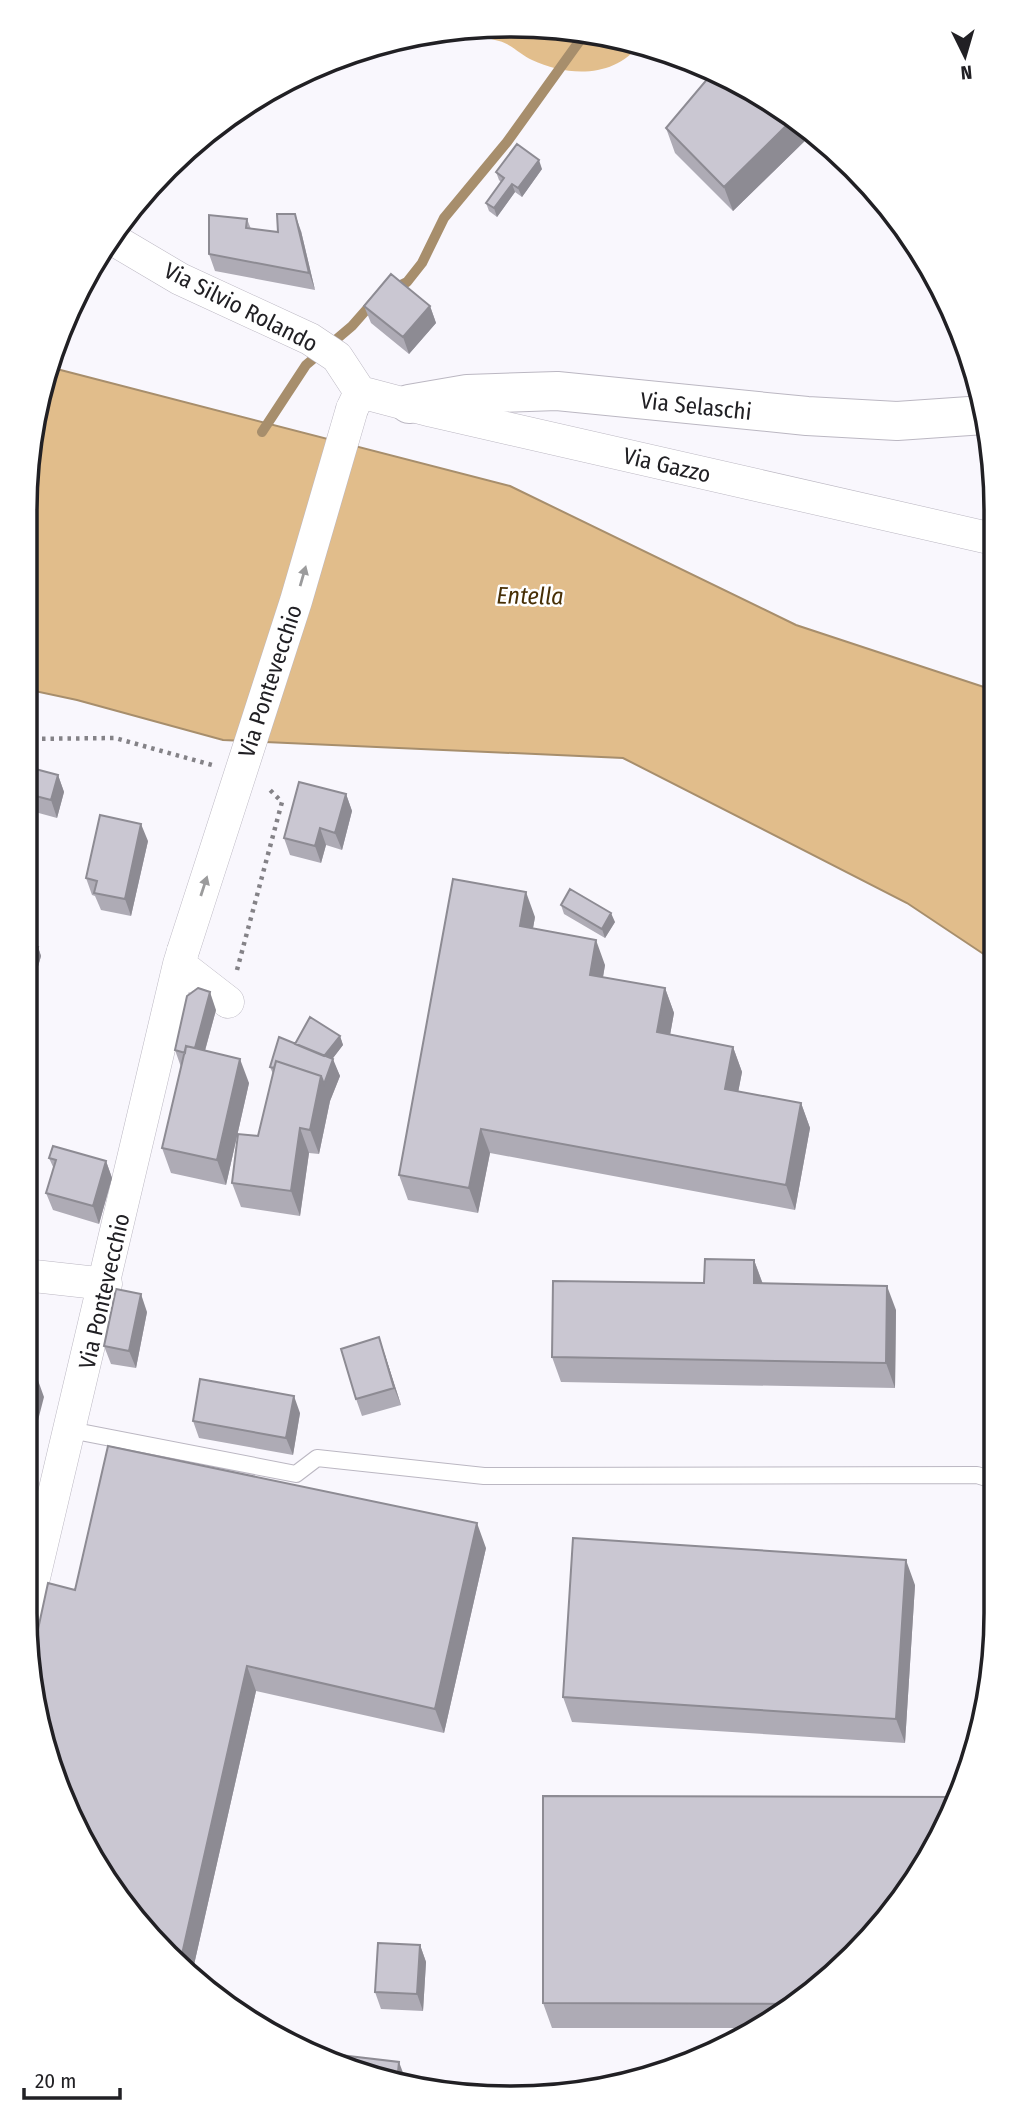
<svg xmlns="http://www.w3.org/2000/svg" width="1021" height="2123" viewBox="0 0 1021 2123" font-family="'Fira Sans Condensed',sans-serif">
  <rect width="100%" height="100%" fill="#f9f7fd"/>
  <path fill="#e2be8c" d="M511,25L606,34L640,44C615,78 568,77 532,60C521,55 511,44 499,41C468,32 433,40 401,38L416,34Z"/>
  <path fill="#e1bd8b" stroke="#a78e6c" stroke-width="2" d="M49,367L510,486L796,625L993,690L994,961L907,903L623,758L223,740L77,700L25,689V510L34,415Z"/>
  <g fill="none" stroke-linecap="round" stroke-linejoin="round">
    <path stroke="#a78e6c" stroke-width="10" d="M393,289L407,282L422,263L444,218L507,142L586,32
      M262,432L306,365L352,326L374,301"/>
    <defs>
      <path id="lane" d="M70,1430L296,1474L317,1458L484,1476L977,1475L996,1481"/>
      <path id="street" d="M109,237L180,279L310,339L337,357L360,392
        M352,409L360,392L432,411L993,539
        M183,951L179,964L228,1002
        M25,1275L106,1284
        M25,1616L179,964"/>
      <path id="secondary" d="M409,404L467,394L557,391L807,416L897,421L984,415"/>
    </defs>
    <use href="#lane" stroke="#bbb7c2" stroke-width="18"/>
    <use href="#street" stroke="#bbb7c2" stroke-width="33"/>
    <use href="#secondary" stroke="#bbb7c2" stroke-width="40"/>
    <path stroke="#848287" stroke-width="4.5" stroke-dasharray="3.5 5" stroke-linecap="butt" d="M25,739L115,738L212,765
      M237,970L282,802L268,788"/>
    <use href="#lane" stroke="#fff" stroke-width="16"/>
    <use href="#street" stroke="#fff" stroke-width="32"/>
    <use href="#secondary" stroke="#fff" stroke-width="38"/>
    <defs>
      <path id="street-bridge" d="M183,951L296,601L352,409"/>
    </defs>
    <use href="#street-bridge" stroke="#bbb7c2" stroke-width="33" stroke-linecap="butt"/>
    <use href="#street-bridge" stroke="#fff" stroke-width="32"/>
  </g>
  <path fill="#aeabb5" d="M807,125L814,132L733,211L675,153L666,128Z
    M542,169L522,197L515,192L497,217L489,211L486,203L501,182L499,180L496,172Z
    M247,219L251,229L278,232L301,231L315,290L215,271L209,254Z
    M364,306H430L436,323L409,354L371,323Z
    M24,766L58,775L64,792L57,818L24,809Z
    M346,794L352,811L342,850L326,845L321,863L290,855L284,838Z
    M148,841L131,916L101,910L95,896L92,895L86,878Z
    M561,905L615,922L605,938L564,914Z
    M535,917L533,928L605,965L603,977L665,988L674,1013L670,1035L733,1047L742,1072L738,1092L801,1103L810,1128L795,1210L490,1153L478,1213L408,1200L399,1175Z
    M24,944L38,947L41,956L33,984L24,982Z
    M216,1010L205,1051L249,1083L226,1185L171,1173L162,1148L181,1067L175,1050Z
    M340,1036L343,1045L332,1059L340,1076L330,1101L319,1154L309,1153L300,1216L241,1207L232,1183L258,1136L273,1074L270,1067L295,1044Z
    M24,1131L34,1132L37,1141L32,1174L24,1173Z
    M49,1158L106,1161L112,1178L99,1224L53,1210L46,1193L54,1169Z
    M754,1260L763,1284L896,1310L895,1388L561,1382L552,1357Z
    M147,1312L136,1368L111,1364L104,1346Z
    M385,1355L401,1405L362,1416L356,1399Z
    M300,1413L293,1455L199,1438L193,1421Z
    M486,1548L444,1733L256,1691L191,1978L125,1909L75,1590Z
    M915,1585L905,1743L572,1722L563,1697Z
    M420,1945L426,1962L423,2011L381,2009L375,1992Z
    M806,1998L758,2028H552L543,2003Z"/>
  <path fill="#8d8b93" d="M794,118L807,125L814,132L733,211L724,187Z
    M539,160L542,169L522,197L518,188Z
    M512,184L515,192L497,217L494,208Z
    M295,214L301,231L315,290L309,273Z
    M430,306L436,323L409,354L403,337Z
    M58,775L64,792L57,818L51,800Z
    M346,794L352,811L342,850L335,833Z
    M141,824L148,841L131,916L125,899Z
    M320,828L326,845L321,863L315,846Z
    M526,892L535,917L529,950L520,926Z
    M611,913L615,922L605,938L602,929Z
    M596,940L605,965L599,1000L590,975Z
    M38,947L41,956L33,984L30,976Z
    M665,988L674,1013L666,1057L657,1032Z
    M210,992L216,1010L199,1072L193,1055Z
    M340,1036L343,1045L324,1070L320,1061Z
    M733,1047L742,1072L734,1114L725,1089Z
    M240,1059L249,1083L226,1185L217,1160Z
    M333,1059L340,1076L330,1101L319,1154L310,1130L321,1076Z
    M801,1103L810,1128L795,1210L786,1185Z
    M300,1128L309,1153L300,1216L291,1191Z
    M481,1129L490,1153L478,1213L469,1188Z
    M34,1132L37,1141L32,1174L29,1165Z
    M106,1161L112,1178L99,1224L93,1206Z
    M754,1260L763,1285L754,1283Z
    M887,1286L896,1310L895,1388L886,1363Z
    M141,1294L147,1312L136,1368L129,1351Z
    M379,1337L385,1355L401,1405L394,1388Z
    M35,1372L44,1397L26,1467L24,1463V1412Z
    M294,1396L300,1413L293,1455L286,1438Z
    M477,1523L486,1548L444,1733L435,1709Z
    M906,1560L915,1585L905,1743L896,1719Z
    M247,1666L256,1691L191,1978L182,1969L180,1963Z
    M420,1945L426,1962L423,2011L417,1994Z
    M399,2062L408,2086L397,2082Z"/>
  <path fill="#cac7d2" stroke="#8d8b93" stroke-width="2" d="M714,71L794,118L724,187L666,128Z
    M517,144L539,160L518,188L512,184L494,208L486,203L504,178L496,172Z
    M277,214H295L309,273L209,254V215L247,219L246,228L278,232Z
    M391,274L430,306L403,337L364,306Z
    M24,766L58,775L51,800L24,793Z
    M299,782L346,794L335,833L320,828L315,846L284,838Z
    M100,815L141,824L125,899L94,893L97,881L86,878Z
    M453,879L526,892L520,926L596,940L590,975L665,988L657,1032L733,1047L725,1089L801,1103L786,1185L481,1129L469,1188L399,1175Z
    M570,889L611,913L602,929L561,905Z
    M24,944L38,947L30,976L24,974Z
    M198,988L210,992L195,1048L186,1046L185,1053L175,1050L187,996Z
    M310,1017L340,1036L324,1056L295,1044Z
    M279,1037L333,1059L324,1084L321,1076L276,1061L274,1068L270,1067Z
    M186,1046L240,1059L217,1160L162,1148Z
    M276,1061L321,1076L310,1130L300,1128L291,1191L232,1183L238,1134L258,1136Z
    M24,1131L34,1132L29,1165H24Z
    M53,1146L106,1161L93,1206L46,1193L56,1160L49,1158Z
    M705,1259L754,1260V1283L887,1286L886,1363L552,1357L553,1281L704,1283Z
    M116,1289L141,1294L129,1351L104,1346Z
    M379,1337L394,1388L356,1399L341,1349Z
    M24,1369L35,1372L24,1412Z
    M200,1379L294,1396L286,1438L193,1421Z
    M108,1446L477,1523L435,1709L247,1666L180,1963L175,1961L125,1909L50,1769L32,1657L48,1583L75,1590Z
    M573,1538L906,1560L896,1719L563,1697Z
    M543,1796L960,1797L876,1933L806,1998L797,2004L543,2003Z
    M378,1943L420,1945L417,1994L375,1992Z
    M340,2055L399,2062L397,2082L340,2061Z"/>
  <defs><path id="oneway-solid" d="M-6-.8H1V-3.2L6.5 0L1 3.2V.8H-6Z" transform="scale(1.75)"/></defs>
  <g fill="#9b9b9c">
    <use href="#oneway-solid" transform="translate(303 576) rotate(-74)"/>
    <use href="#oneway-solid" transform="translate(204 886) rotate(-72)"/>
  </g>
  <g text-anchor="middle" dominant-baseline="central" stroke-width="5" stroke-linejoin="round" paint-order="stroke">
    <g font-size="23" fill="#212024" stroke="#fff">
      <text transform="translate(241 307) rotate(27)">Via Silvio Rolando</text>
      <text transform="translate(696 406) rotate(6)">Via Selaschi</text>
      <text transform="translate(667 465) rotate(13)">Via Gazzo</text>
      <text transform="translate(270 681) rotate(-72)">Via Pontevecchio</text>
      <text transform="translate(104 1291) rotate(-77)">Via Pontevecchio</text>
    </g>
    <g font-size="24" font-style="italic" fill="#472f05" stroke="#fff">
      <text transform="translate(530 596) rotate(1)">Entella</text>
    </g>
  </g>
  <path d="M0 0H1021V2123H0ZM510 37H511A473 473 0 0 1 984 510V1613A473 473 0 0 1 511 2086H510A473 473 0 0 1 37 1613V510A473 473 0 0 1 510 37Z" fill="#fff" fill-rule="evenodd"/>
  <path fill="none" stroke="#212024" stroke-width="3.5" d="M510 37H511A473 473 0 0 1 984 510V1613A473 473 0 0 1 511 2086H510A473 473 0 0 1 37 1613V510A473 473 0 0 1 510 37Z"/>
  <g transform="translate(965 56) rotate(175)" stroke="#ffffff" stroke-width="5" paint-order="stroke">
  <path d="M0-5L12 26L0 18L-12 26Z" fill="#212024"/>
  <text y="-10" font-size="19" font-weight="bold" text-anchor="middle" fill="#212024">N</text>
  </g>
  <path d="M24 2088v10h96v-10" fill="none" stroke="#212024" stroke-width="3.5"/>
  <text x="35" y="2088" font-size="21" fill="#212024" stroke="#ffffff" stroke-width="5" paint-order="stroke">20 m</text>
</svg>
